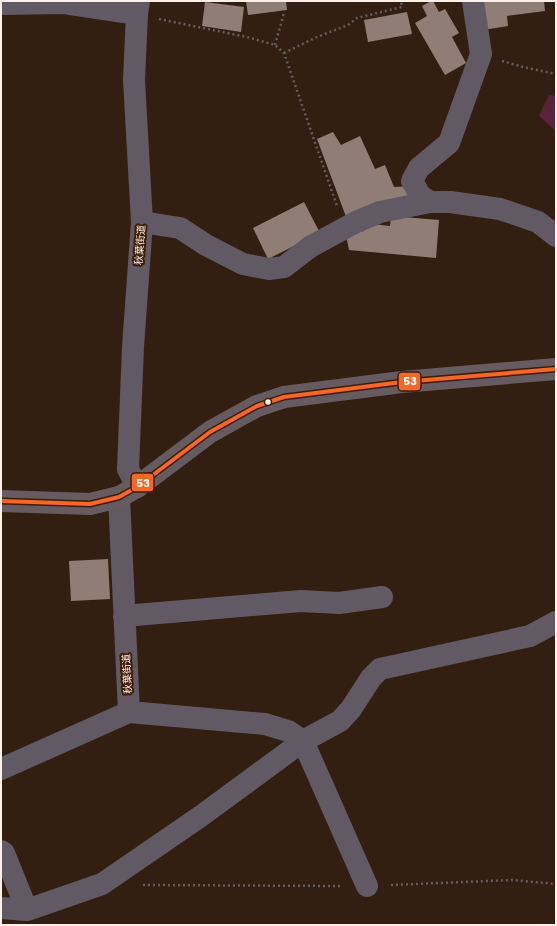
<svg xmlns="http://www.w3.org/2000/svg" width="557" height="926" viewBox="0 0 557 926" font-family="Poppins,'Noto Sans JP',sans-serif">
  <rect width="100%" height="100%" fill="#331f12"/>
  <path fill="#58243c" d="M549,95L556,96V131L539,116Z"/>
  <path fill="#907e76" d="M246,1H286L287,10L248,15Z
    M431,1H433L439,12L445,9L459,33L452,37L466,63L445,75L415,23L427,16L422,6Z
    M478,1H544L545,11L507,16L508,26L483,30Z
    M205,2L244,7L241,32L202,26Z
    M407,12L412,34L368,42L364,20Z
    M333,132L341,145L360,136L375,169L385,165L394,187L411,186L415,202L348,222L317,139Z
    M304,202L320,233L268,259L253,228Z
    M391,216L439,220L436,258L349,250L346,235L364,231L365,223L390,226Z
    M108,559L110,599L71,601L69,561Z"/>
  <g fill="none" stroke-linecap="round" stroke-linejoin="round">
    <path stroke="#655c60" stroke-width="2.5" stroke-dasharray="2 3" stroke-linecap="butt" d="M159,19L247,37L275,45L284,53L337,206
      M275,45L284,13
      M284,53L317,37L348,25L357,18L402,7L401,1
      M502,61L523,67L556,74
      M143,885L342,886
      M391,885L512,880L556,884"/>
    <path stroke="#615964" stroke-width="22" d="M473,1L481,54L449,143L419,168L412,181L420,195L430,202H450L500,209L538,222L556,236
      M1,4L64,3L137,14
      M142,222L180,228L206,245L243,264L269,269L284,267L310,247L356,222L380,212L430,202
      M137,487L128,469L133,347L142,222L134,80L137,14L139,1
      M124,616L301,601L339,603L382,597
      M129,712L265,724L288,731L303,741L367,886
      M1,769L129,712L119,497
      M1,851L4,853L27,910
      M1,908L27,910L102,884L201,816L303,741L340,721L351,709L371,678L380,669L530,636L556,622"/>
    <path stroke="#655b60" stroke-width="22" d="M1,501L90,504L119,497L137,487L210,432L257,406L284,397L402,382L556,369"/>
    <defs>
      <path id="bus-1" d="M1,501L90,504L119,497L137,487L210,432L257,406L284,397L402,382L556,369"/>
    </defs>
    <use href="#bus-1" stroke="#411c04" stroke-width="7"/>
    <use href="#bus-1" stroke="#f36827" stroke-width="4"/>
  </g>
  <circle fill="#fef1ea" stroke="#411c04" stroke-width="1.5" cx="268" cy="402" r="3.5"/>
  <g text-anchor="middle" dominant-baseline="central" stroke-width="4" stroke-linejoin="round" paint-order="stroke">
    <g font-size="10" fill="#fef1ea" stroke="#411c04">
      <text transform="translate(140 245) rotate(-86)">秋葉街道</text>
      <text transform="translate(127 674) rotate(-93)">秋葉街道</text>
    </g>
  </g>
  <g stroke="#411c04" stroke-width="1.5">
    <rect x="398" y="372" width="23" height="19" rx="4" fill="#f36827"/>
    <rect x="131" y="473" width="23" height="19" rx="4" fill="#f36827"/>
  </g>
  <g font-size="11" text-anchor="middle" font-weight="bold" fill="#fff">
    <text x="410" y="385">53</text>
    <text x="143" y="487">53</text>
  </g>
  <rect width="557" height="926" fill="none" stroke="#fef1ea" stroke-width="4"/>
</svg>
